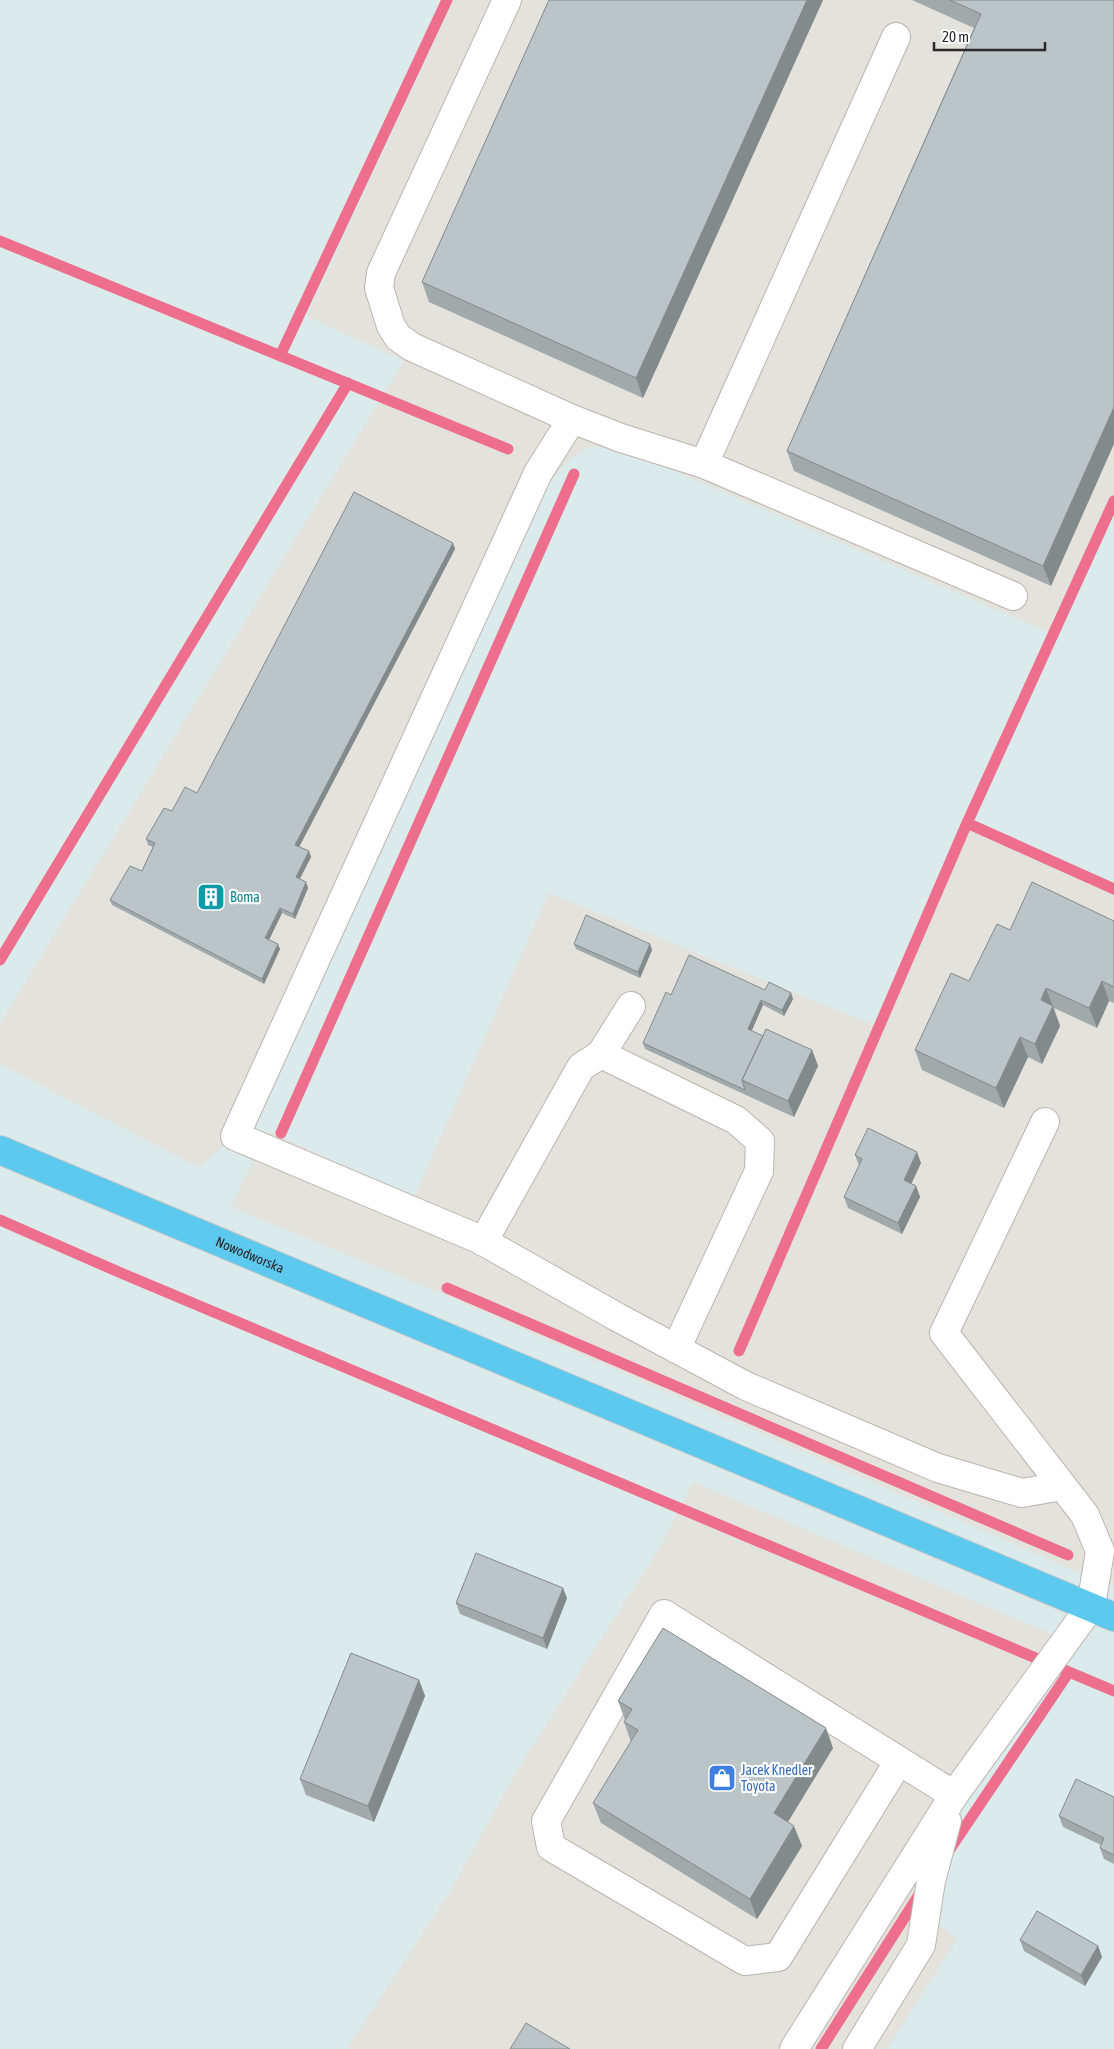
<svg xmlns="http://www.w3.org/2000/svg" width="1114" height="2049" viewBox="0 0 1114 2049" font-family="'Asap Condensed',sans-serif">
  <rect width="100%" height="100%" fill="#dbeaeb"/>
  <path fill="#e4e2dc" d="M454,0H1114V501L1053,634L619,447H590L570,459L545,489L235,1136L199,1167L0,1064V1024L404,361L307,316Z
    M967,823L1114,889V1586L1066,1567L436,1291L231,1207L267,1131L414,1197L549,893L879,1027Z
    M693,1482L1066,1640L954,1795L926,1916L958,1938L887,2049H347L450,1892L518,1769L659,1549Z"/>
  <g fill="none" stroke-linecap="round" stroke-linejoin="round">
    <path stroke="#ed6e8d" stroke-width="11" d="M0,241L508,449
      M280,356L447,0
      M967,823L1114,889
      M0,960L348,383
      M281,1133L574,474
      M0,1220L121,1273L1114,1691
      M447,1288L1068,1555
      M739,1351L967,823L1114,501
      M948,1852L1069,1672
      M821,2049L922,1890"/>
    <defs>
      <path id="minor" d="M507,0L381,273L379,288L391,326L398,337L412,347L572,419
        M704,464L896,37
        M1013,596L704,464L621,438L572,419L538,473L235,1136L479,1239L617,1317L746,1386L938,1468L1022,1493L1062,1486
        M601,1054L736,1120L760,1141L759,1171L676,1349
        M483,1242L581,1067L601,1054L631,1006
        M899,1761L778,1957L745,1961L551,1847L546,1821L664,1614L954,1795
        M794,2049L954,1795L1091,1606L1100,1551L1085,1515L944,1333L1045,1122
        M857,2049L921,1945L931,1881L947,1821"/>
      <g id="major">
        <path id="s1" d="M0,1150L1114,1617"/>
      </g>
    </defs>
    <use href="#minor" stroke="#bdb3af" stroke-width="30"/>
    <use href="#major" stroke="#c7c7c7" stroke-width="30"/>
    <use href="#minor" stroke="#fff" stroke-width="28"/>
    <use href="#major" stroke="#5dc9ee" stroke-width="28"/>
  </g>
  <path fill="#a1a9ab" d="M549,0H823L643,398L429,302L422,282Z
    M912,0H1114L1051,586L794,471L787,451L974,28Z
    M453,543L455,549L299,847L309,851L311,857L300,879L306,882L308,888L295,919L282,913L269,940L280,949L264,984L112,905L110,900L142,871L153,847L148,845L146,839L172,811L197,793Z
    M1114,921V1003L1109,1001L1097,1028L1054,1008L1060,1026L1042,1064L1028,1057L1004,1108L922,1070L915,1050L1010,930Z
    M574,944H650L652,950L640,978L576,949Z
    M765,990L791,993L793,999L784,1016L763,1005L751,1031L763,1036L812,1050L818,1066L794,1117L645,1049L643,1043Z
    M855,1155L921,1163L911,1184L916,1186L920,1197L902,1234L848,1208L844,1197L859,1166Z
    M567,1598L547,1649L460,1614L456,1603Z
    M419,1680L425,1696L374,1822L306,1795L300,1779Z
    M618,1701L833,1748L788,1822L802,1846L757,1919L601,1823L593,1803L631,1742L624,1722L625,1720Z
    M1114,1797V1864L1104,1859L1100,1848L1101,1845L1063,1827L1059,1816Z
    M1020,1940L1098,1946L1102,1957L1085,1986L1024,1951Z"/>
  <path fill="#838a8b" d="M807,0H823L643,398L636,378Z
    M1114,407V444L1051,586L1043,566Z
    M453,543L455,549L297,851L295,845Z
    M309,851L311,857L298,882L296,877Z
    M306,882L308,888L295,919L293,914Z
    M280,908L282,913L267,944L265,938Z
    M278,944L280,949L264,984L262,979Z
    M650,944L652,950L640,978L638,972Z
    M1102,981L1109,1001L1097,1028L1089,1008Z
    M1046,988L1060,1026L1042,1064L1035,1044L1041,1000Z
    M791,993L793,999L784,1016L782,1010Z
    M761,1000L763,1005L750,1035L748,1029Z
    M1020,1037L1028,1057L1004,1108L996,1088Z
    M812,1050L818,1066L794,1117L788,1101Z
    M917,1152L921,1163L908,1191L904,1180Z
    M916,1186L920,1197L902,1234L898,1223Z
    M563,1588L567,1598L547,1649L543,1638Z
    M419,1680L425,1696L374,1822L368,1806Z
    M826,1728L833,1748L781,1833L774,1813Z
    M794,1826L802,1846L757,1919L750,1899Z
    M1098,1946L1102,1957L1085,1986L1081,1975Z"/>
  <path fill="#bbc5c7" stroke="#838a8b" d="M549,0H807L636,378L422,282Z
    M950,0H1114V407L1043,566L787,451L981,14Z
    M354,492L453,543L295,845L309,851L296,877L306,882L293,914L280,908L265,938L278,944L262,979L110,900L130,866L142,871L155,843L146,839L164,808L172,811L185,787L197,793Z
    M1032,882L1114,921V987L1102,981L1089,1008L1046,988L1041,1000L1053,1006L1035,1044L1020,1037L996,1088L915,1050L951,973L969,981L997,924L1010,930Z
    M586,915L650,944L638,972L574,944Z
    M689,955L765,990L769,982L791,993L782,1010L761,1000L748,1029L763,1036L742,1080L745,1090L643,1043L666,992L671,995Z
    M766,1029L812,1050L788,1101L742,1080Z
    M868,1128L917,1152L904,1180L916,1186L898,1223L844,1197L862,1159L855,1155Z
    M476,1553L563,1588L543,1638L456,1603Z
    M663,1628L826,1728L774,1813L794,1826L750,1899L593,1803L638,1730L624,1722L632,1709L618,1701Z
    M351,1653L419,1680L368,1806L300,1779Z
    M1076,1779L1114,1797V1855L1100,1848L1104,1838L1059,1816Z
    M1037,1911L1098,1946L1081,1975L1020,1940Z
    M526,2023L570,2049H510Z"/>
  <defs>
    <symbol id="building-square" viewBox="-11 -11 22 22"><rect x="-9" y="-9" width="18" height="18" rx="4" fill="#0f9aa8" stroke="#fff"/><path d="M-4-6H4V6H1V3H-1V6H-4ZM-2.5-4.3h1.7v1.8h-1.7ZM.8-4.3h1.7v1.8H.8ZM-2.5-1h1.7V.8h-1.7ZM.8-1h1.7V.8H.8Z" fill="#fff"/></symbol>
    <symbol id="shop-square" viewBox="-11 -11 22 22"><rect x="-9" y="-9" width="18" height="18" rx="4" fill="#3f7fe0" stroke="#fff"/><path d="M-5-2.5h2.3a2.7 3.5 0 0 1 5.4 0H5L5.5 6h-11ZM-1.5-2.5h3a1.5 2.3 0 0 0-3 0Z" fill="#fff"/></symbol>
  </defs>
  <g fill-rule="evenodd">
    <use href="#building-square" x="195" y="881" width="32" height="32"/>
    <use href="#shop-square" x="706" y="1762" width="32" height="32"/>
  </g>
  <g text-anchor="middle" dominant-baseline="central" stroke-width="4.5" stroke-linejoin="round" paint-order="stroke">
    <g font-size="14" fill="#0d838f" stroke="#fff" text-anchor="start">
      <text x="230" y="897">Boma</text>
    </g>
    <g font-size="14" fill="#292929" stroke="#fff">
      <text stroke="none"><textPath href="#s1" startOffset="271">Nowodworska</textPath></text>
    </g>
    <g font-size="14" fill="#366cbe" stroke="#fff" text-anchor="start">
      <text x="741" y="1770">Jacek Knedler<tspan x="741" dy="16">Toyota</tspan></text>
    </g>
  </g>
  <path d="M934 42v8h111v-8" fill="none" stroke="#292929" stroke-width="2.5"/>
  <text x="942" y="42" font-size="15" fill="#292929" stroke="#ffffff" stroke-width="4" paint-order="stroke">20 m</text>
</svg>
